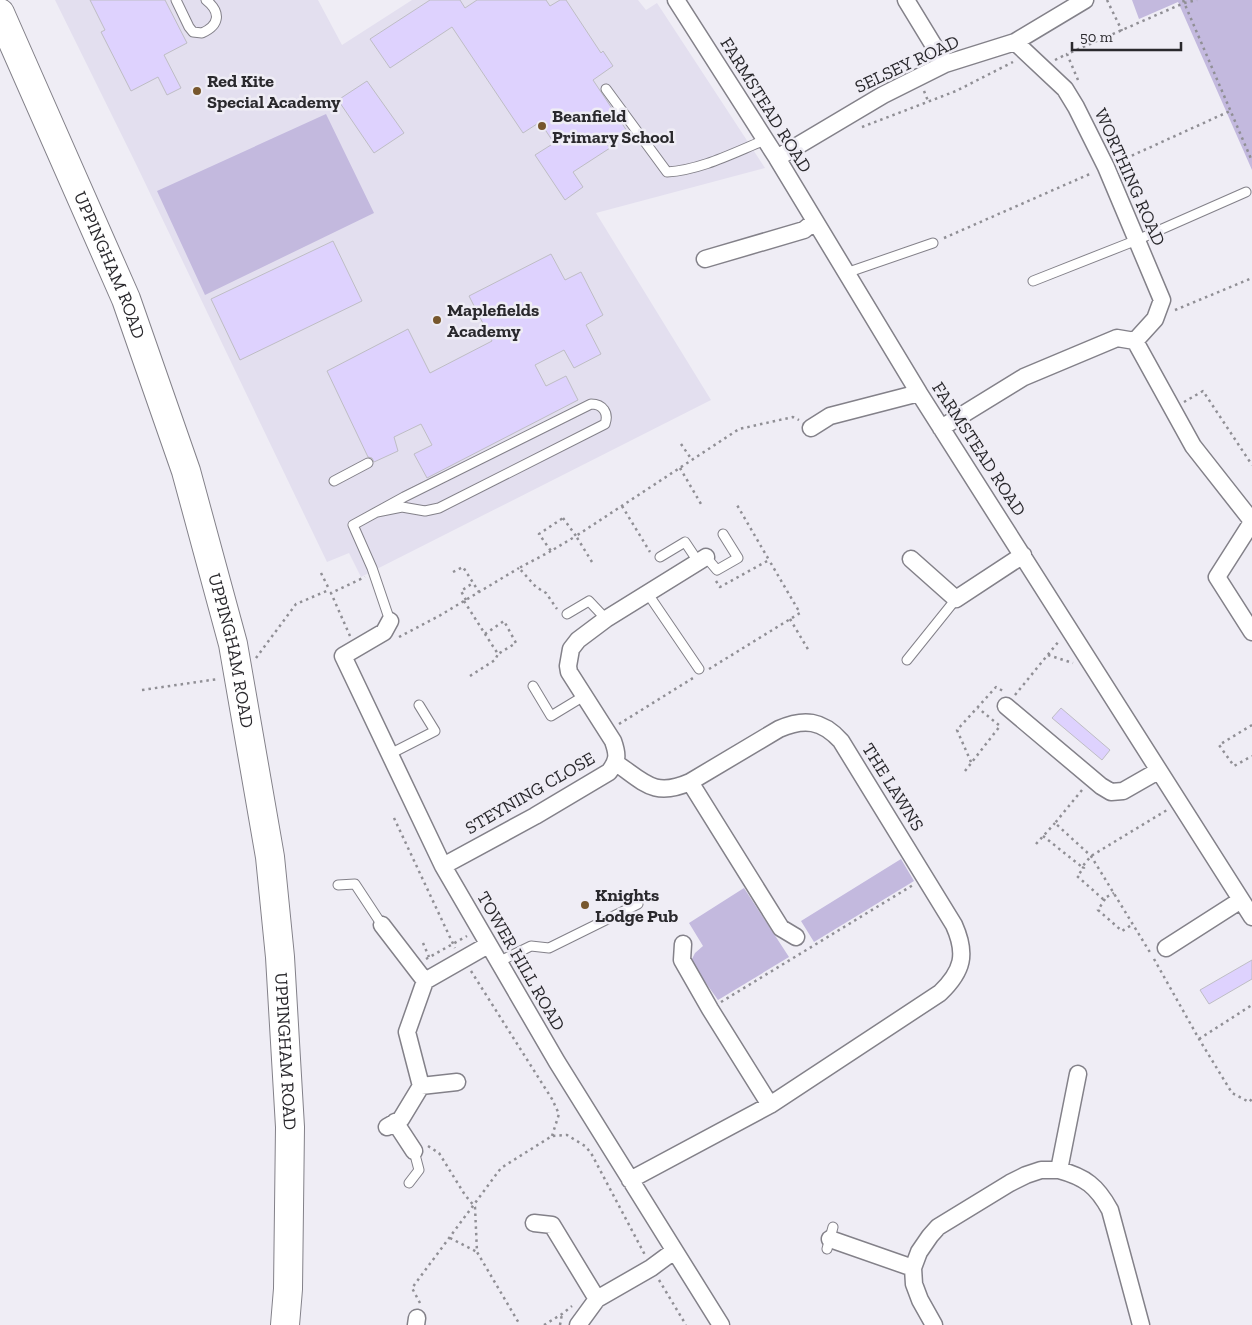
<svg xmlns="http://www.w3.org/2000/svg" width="1252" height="1325" viewBox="0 0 1252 1325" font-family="'Zilla Slab',serif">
  <rect width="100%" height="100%" fill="#efedf5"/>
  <path fill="#e3dfef" d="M55,0H318L342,45L412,0H638L646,10L657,3L765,168L596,213L711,400L361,577L349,553L327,562L136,164Z"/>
  <path fill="#c3b9de" d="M1132,0H1252V170L1178,2L1139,19Z
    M326,114L374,213L205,295L157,191Z
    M901,859L914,881L814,942L801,921Z
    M744,888L789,957L718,1000L693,965L692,959L695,953L703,946L689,923Z"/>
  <path fill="#ded2fe" stroke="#bebdc4" d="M90,0H165L187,43L164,55L181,88L167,95L158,77L131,91L101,32L105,30Z
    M430,0H460L465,8L477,0H546L550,6L560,0H566L601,53L603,51L613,66L593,80L627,131L607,144L610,148L573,172L583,187L565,200L535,155L554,143L540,122L523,133L452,27L390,68L370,39Z
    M367,81L404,133L374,153L338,100Z
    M333,241L362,301L240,360L211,299Z
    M551,254L565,280L581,272L603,315L586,325L601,354L574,368L564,350L535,365L546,386L566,376L578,400L427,478L414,454L432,445L421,424L394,437L398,451L374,462L372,458L368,457L327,371L408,329L430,373L492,341L469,296Z
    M1061,708L1110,750L1102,760L1052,718Z
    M1252,960V979L1209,1004L1200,990Z"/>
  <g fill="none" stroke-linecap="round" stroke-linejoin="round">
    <defs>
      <path id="lane" d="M176,0L189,27L193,32L202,33C220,25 221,12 206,0
        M606,89L667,172C701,170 733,153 765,140
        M846,273L933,243
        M1033,281L1137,240L1246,192
        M334,481L368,463
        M377,512L402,507L425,511L439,508L605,424C609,413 603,404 591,404L404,497L353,525L372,568L390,621
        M660,557L685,542L699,563
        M706,557L717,570L738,558L723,534
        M648,594L699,669
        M567,614L589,601L606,619
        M907,660L956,599
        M533,686L551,716L584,696
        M390,754L435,731L419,705
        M338,885L355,884L382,925
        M498,962L531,946L549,948L638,904
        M409,1183L419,1170L414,1151
        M827,1249L833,1227"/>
      <path id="street" d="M676,0L777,158L919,393L1252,917
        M906,0L945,64
        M1015,42L1065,89L1076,107L1106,167L1162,300L1155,319L1135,341
        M777,158L883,95L945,64L1015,42L1085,0
        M705,259L804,230L815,221
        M811,428L830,416L919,393
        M941,428L1024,377L1117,338L1135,341L1193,446L1252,521
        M1252,522L1217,577L1252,632
        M911,559L956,599L1023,555
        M390,621L384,632L343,656L443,866L557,1062L721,1325
        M1006,706L1101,786L1111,792L1123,791L1158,771
        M616,763C644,782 654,798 690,782
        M443,866L535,816L609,772C618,760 618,755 613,741L569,672L568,666L571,649L578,640L606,619L706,557
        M382,925L425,981
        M683,944L682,960L710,1009L770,1105
        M1166,948L1241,900
        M421,1086L457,1082
        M395,1122L414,1151
        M387,1127L401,1119L421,1086L407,1032L425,981L488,945
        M1059,1170C1085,1177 1097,1186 1110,1210L1141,1325
        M630,1180L770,1105L940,993C963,971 967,954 954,925L841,741C822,720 804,718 779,729L690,782L781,928L796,937
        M534,1223L552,1225L597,1299
        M830,1239L913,1268
        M416,1325L417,1318
        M578,1325L597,1299L651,1268L674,1251
        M934,1325L920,1300L914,1284L913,1268L919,1252L930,1236L938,1227L1010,1183L1026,1175L1041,1170H1059L1078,1074"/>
      <g id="highway">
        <path id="s1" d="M0,13L126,299L186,471L233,644L270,857L280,957L290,1127L288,1289L285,1325"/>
      </g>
    </defs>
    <use href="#lane" stroke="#838189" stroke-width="11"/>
    <use href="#street" stroke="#838189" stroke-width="19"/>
    <use href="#highway" stroke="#838189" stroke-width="30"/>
    <path stroke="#908f95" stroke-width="2.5" stroke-dasharray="2.5 4" stroke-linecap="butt" d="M1107,0L1122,31
      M1183,0L1252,161
      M1055,60L1067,54
      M1078,80L1067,54L1184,3L1197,0
      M924,91L928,101
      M862,127L956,91L1013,62
      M1120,161L1230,111
      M944,238L1092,173
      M1175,310L1252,278
      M1184,402L1203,391L1252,465
      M681,444L692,460
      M680,468L701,504
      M622,506L650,552
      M563,518L576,536L551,551L539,534Z
      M551,551L519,568L536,587L546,593L557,609
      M592,562L576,536L739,429L793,417L799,420
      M453,572L463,567L479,592
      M321,573L329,589
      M716,581L720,587L769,560L737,505
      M466,600L461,591L473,583
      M464,601L485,634L504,621L516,643L498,654L485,634
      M790,619L809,651
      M350,636L331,593L365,577
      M399,637L439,616L519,568
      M1048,655L1073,663
      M256,658L296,604L329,590
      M709,669L800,613L769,560
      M470,676L495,660L498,654
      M142,690L218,679
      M1015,695L1059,641
      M619,724L693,678
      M1252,725L1219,745L1234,766L1252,756
      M971,762L957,730L996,687L1003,691
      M965,771L1000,726L978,708
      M1082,790L1055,823L1091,856L1151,954
      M394,818L455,948
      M1043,836L1082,867L1091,856L1167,810
      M1036,844L1055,823
      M1082,867L1084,868L1077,876L1103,899L1114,893
      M1105,899L1098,910L1122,931L1133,924
      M423,943L429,957
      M426,959L467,936
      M1154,959L1199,1039L1232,1093L1249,1102L1252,1099
      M471,971L552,1099L559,1114L552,1136
      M721,1002L913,885
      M1199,1039L1252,1005
      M428,1146L439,1153L465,1195L475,1207L477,1252L520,1325
      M450,1238L477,1252
      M659,1280L686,1325
      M420,1303L412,1288L501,1168L552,1136L567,1135L585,1146L591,1153L645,1255
      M544,1325L562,1314L572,1306
      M560,1325L562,1314"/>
    <use href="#lane" stroke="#fff" stroke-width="9"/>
    <use href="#street" stroke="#fff" stroke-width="16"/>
    <use href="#highway" stroke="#fff" stroke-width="28"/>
  </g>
  <g fill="#77572d" stroke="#efedf5" stroke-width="2">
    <circle cx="197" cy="91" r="5"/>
    <circle cx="542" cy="126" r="5"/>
    <circle cx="437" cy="320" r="5"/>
    <circle cx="585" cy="905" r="5"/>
  </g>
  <g text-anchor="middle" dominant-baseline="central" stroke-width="5" stroke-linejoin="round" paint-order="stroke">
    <g font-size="18" fill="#2a292d" stroke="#efedf5">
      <text transform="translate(907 64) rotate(-25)">SELSEY ROAD</text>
      <text transform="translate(766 105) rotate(58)">FARMSTEAD ROAD</text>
      <text transform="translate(1130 177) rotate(66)">WORTHING ROAD</text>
      <text stroke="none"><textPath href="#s1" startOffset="275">UPPINGHAM ROAD</textPath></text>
      <text transform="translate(979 449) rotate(57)">FARMSTEAD ROAD</text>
      <text stroke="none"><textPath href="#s1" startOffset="680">UPPINGHAM ROAD</textPath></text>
      <text transform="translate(893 787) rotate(58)">THE LAWNS</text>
      <text transform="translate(530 793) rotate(-30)">STEYNING CLOSE</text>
      <text transform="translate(521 961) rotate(60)">TOWER HILL ROAD</text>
      <text stroke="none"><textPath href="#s1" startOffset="1085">UPPINGHAM ROAD</textPath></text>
    </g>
    <g font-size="18" font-weight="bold" fill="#2a292d" stroke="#efedf5" text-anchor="start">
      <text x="207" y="81">Red Kite<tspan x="207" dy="21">Special Academy</tspan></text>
      <text x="552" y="116">Beanfield<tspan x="552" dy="21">Primary School</tspan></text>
      <text x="447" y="310">Maplefields<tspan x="447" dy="21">Academy</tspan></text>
      <text x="595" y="895">Knights<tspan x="595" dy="21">Lodge Pub</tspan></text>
    </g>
  </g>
  <path d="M1072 42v8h109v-8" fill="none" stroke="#2a292d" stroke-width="2.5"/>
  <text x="1080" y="42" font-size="15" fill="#2a292d" stroke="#efedf5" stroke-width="4" paint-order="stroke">50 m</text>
</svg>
